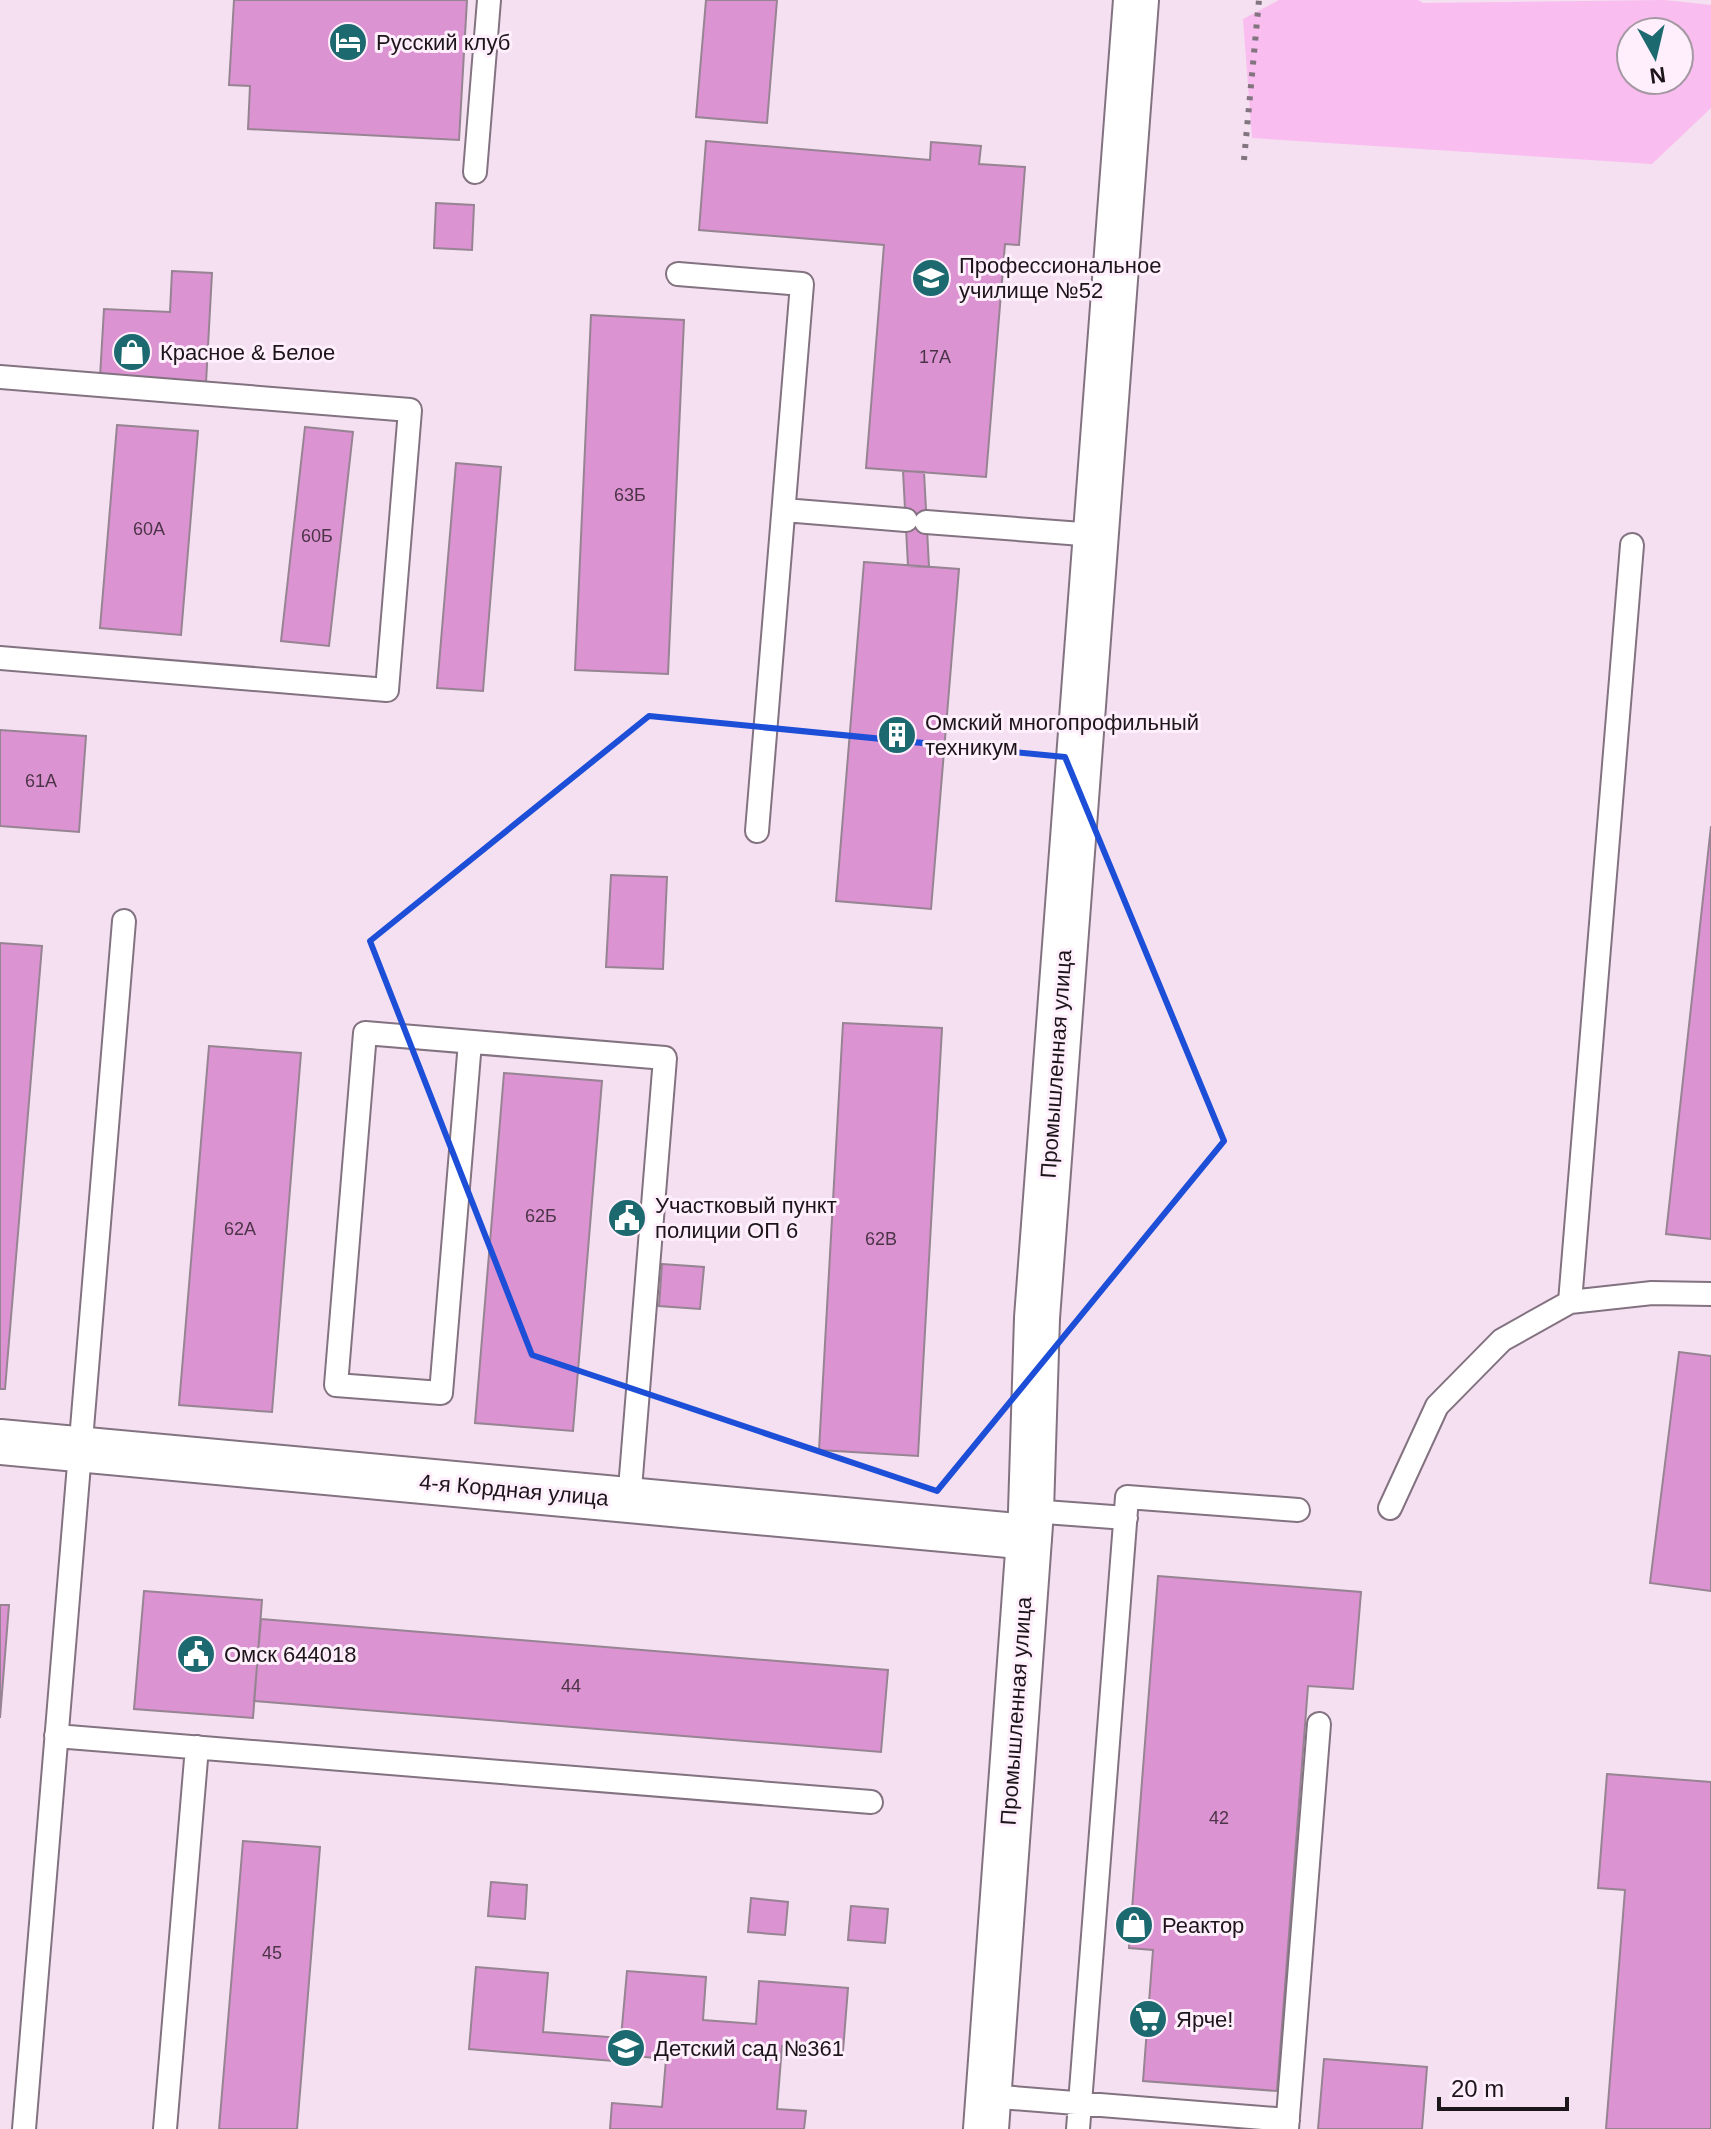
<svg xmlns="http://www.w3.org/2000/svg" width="1711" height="2129" viewBox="0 0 1711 2129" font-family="Helvetica,sans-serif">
  <rect width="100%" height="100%" fill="#f4e0f0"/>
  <path fill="#f9bdef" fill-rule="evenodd" d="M1279,0H1418L1423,3L1664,0L1711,5V108L1652,164L1252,138L1243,19ZM1631,32H1679V80H1631Z"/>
  <path fill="#dc93d1" stroke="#968493" stroke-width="2" d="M234,0H467L459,140L248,129L250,86L229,85Z
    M706,0H777L767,123L696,117Z
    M706,141L930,160L931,142L981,146L979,164L1025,167L1019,245L1005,244L986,477L866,468L884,245L699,230Z
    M436,203L474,205L472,250L434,248Z
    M172,271L212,273L206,383L100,377L104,309L170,312Z
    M591,315L684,320L668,674L575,670Z
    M117,425L198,431L181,635L100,628Z
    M305,427L353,432L329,646L281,641Z
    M456,463L501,467L483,691L437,688Z
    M903,471L924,472L929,567L908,566Z
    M864,562L959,569L931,909L836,901Z
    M0,730L86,736L79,832L0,826Z
    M1711,826V1239L1666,1234Z
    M611,875L667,877L663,969L606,967Z
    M0,943L42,946L5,1389H0Z
    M843,1023L942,1028L918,1456L819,1450Z
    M209,1046L301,1053L272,1412L179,1405Z
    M504,1073L602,1081L573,1431L475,1423Z
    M662,1264L704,1267L700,1309L659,1306Z
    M1679,1352L1711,1356V1591L1650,1583Z
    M1158,1576L1361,1592L1353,1689L1308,1686L1277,2091L1143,2081L1153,1950L1129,1948Z
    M144,1591L262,1600L253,1718L134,1709Z
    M0,1605H9L0,1718Z
    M261,1619L888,1670L881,1752L254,1701Z
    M1607,1774L1711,1782V2129H1606L1625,1890L1598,1888Z
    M243,1841L320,1847L297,2129H219Z
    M491,1882L527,1885L525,1919L488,1916Z
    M751,1898L788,1902L785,1935L748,1932Z
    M851,1906L888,1909L885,1943L848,1940Z
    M476,1967L548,1973L543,2032L621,2038L627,1971L706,1977L703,2020L756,2024L759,1981L848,1988L843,2051L782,2046L777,2109L806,2111L804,2129H610L612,2103L662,2107L666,2059L613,2054V2061L469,2049Z
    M1324,2059L1427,2067L1422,2129H1318Z"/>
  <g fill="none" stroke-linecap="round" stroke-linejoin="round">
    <defs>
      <path id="service" d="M475,172L489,0
        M678,274L802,284L757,831
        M0,377L410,410L387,690L0,658
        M784,510L906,520
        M926,522L1095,535
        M470,1042L441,1393L336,1385L365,1033L665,1058L629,1501
        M1570,1302L1632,545
        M1390,1508L1437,1406L1502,1340L1570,1302L1652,1293L1711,1294
        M1031,1511L1126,1518
        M56,1736L871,1802
        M988,2096L1288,2120
        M24,2129L124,921
        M165,2129L197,1747
        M1078,2129L1127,1497L1298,1510
        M1287,2129L1319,1724"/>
      <path id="minor" d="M0,1442L1029,1537"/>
      <path id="secondary" d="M986,2129L1031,1511L1037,1318L1136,0"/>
    </defs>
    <use href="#service" stroke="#837280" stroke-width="26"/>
    <use href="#minor" stroke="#837280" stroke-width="48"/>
    <use href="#secondary" stroke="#837280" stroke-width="48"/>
    <use href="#service" stroke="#fff" stroke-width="22"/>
    <use href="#minor" stroke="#fff" stroke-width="44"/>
    <use href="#secondary" stroke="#fff" stroke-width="44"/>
    <path stroke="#82757f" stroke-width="6" stroke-dasharray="4 8" stroke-linecap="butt" d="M1244,160L1259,0"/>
  </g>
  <path fill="none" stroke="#1d4ed8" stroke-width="6" stroke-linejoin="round" d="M649,716L1065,757L1224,1141L937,1491L532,1355L370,941Z"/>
  <defs>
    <symbol id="hotel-disc" viewBox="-11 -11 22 22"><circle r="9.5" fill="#1d6970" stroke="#ffeffc"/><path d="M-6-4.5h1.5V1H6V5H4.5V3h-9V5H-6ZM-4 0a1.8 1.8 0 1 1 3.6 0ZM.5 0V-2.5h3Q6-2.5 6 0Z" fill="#fff"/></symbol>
    <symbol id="university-disc" viewBox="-11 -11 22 22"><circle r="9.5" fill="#1d6970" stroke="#ffeffc"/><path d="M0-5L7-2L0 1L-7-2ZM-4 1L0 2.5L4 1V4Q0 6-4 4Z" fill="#fff"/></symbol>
    <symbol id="shop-disc" viewBox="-11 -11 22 22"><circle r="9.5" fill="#1d6970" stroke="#ffeffc"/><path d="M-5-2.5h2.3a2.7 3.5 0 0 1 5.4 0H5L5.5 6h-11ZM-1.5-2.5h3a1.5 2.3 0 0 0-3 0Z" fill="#fff"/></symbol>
    <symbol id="building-disc" viewBox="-11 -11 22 22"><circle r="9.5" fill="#1d6970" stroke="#ffeffc"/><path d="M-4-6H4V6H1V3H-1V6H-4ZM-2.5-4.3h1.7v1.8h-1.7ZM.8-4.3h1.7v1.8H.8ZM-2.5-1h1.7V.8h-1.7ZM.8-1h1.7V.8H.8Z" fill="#fff"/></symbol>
    <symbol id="civic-disc" viewBox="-11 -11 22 22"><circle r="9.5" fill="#1d6970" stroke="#ffeffc"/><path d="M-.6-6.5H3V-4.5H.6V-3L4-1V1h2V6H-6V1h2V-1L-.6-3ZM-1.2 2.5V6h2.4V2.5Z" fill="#fff"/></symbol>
    <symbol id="supermarket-disc" viewBox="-11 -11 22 22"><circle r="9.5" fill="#1d6970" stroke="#ffeffc"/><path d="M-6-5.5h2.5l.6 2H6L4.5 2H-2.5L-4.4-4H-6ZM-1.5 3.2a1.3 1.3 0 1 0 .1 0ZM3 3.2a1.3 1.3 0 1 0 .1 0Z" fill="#fff"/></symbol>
    <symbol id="school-disc" viewBox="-11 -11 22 22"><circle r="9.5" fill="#1d6970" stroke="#ffeffc"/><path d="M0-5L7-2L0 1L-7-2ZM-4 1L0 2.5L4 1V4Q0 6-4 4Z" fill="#fff"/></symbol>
  </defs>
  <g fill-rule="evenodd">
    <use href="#hotel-disc" x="326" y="20" width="44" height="44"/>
    <use href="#university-disc" x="909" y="256" width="44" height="44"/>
    <use href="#shop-disc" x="110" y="330" width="44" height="44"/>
    <use href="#building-disc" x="875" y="713" width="44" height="44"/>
    <use href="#civic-disc" x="605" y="1196" width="44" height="44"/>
    <use href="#civic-disc" x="174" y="1632" width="44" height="44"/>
    <use href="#shop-disc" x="1112" y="1903" width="44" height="44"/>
    <use href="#supermarket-disc" x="1126" y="1997" width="44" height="44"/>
    <use href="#school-disc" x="604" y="2026" width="44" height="44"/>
  </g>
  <g text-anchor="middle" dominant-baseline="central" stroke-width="6" stroke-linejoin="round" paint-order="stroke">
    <g font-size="18" fill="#4c3448">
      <text x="935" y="357">17А</text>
      <text x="630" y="495">63Б</text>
      <text x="149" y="529">60А</text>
      <text x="317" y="536">60Б</text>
      <text x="41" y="781">61А</text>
      <text x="541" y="1216">62Б</text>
      <text x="240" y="1229">62А</text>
      <text x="881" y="1239">62В</text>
      <text x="571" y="1686">44</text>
      <text x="1219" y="1818">42</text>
      <text x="272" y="1953">45</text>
    </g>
    <g font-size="22" fill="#1c151a" stroke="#ffeffc" text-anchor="start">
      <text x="376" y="42">Русский клуб</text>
      <text x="959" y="265">Профессиональное<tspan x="959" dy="25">училище №52</tspan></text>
      <text x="160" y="352">Красное &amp; Белое</text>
      <text x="925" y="722">Омский многопрофильный<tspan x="925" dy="25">техникум</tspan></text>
      <text x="655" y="1205">Участковый пункт<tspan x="655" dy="25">полиции ОП 6</tspan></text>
      <text x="224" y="1654">Омск 644018</text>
      <text x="1162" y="1925">Реактор</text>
      <text x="1176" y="2019">Ярче!</text>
      <text x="654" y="2048">Детский сад №361</text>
    </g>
    <g font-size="22" fill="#1c151a" stroke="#ffeffc">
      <text transform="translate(1056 1064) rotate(-86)">Промышленная улица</text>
      <text transform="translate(514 1490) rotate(5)">4-я Кордная улица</text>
      <text transform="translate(1016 1711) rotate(-86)">Промышленная улица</text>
    </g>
  </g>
  <g transform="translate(1655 56) rotate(172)"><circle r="38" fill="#ffeffc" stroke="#a498a2" stroke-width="2"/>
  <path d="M0-6L14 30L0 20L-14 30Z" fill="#1d6970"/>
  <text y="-12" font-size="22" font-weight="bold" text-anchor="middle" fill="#1c151a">N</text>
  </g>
  <path d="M1439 2097v12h128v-12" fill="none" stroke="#1c151a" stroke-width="4"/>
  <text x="1451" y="2097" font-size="24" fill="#1c151a" stroke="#ffeffc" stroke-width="6" paint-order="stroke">20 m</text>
</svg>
